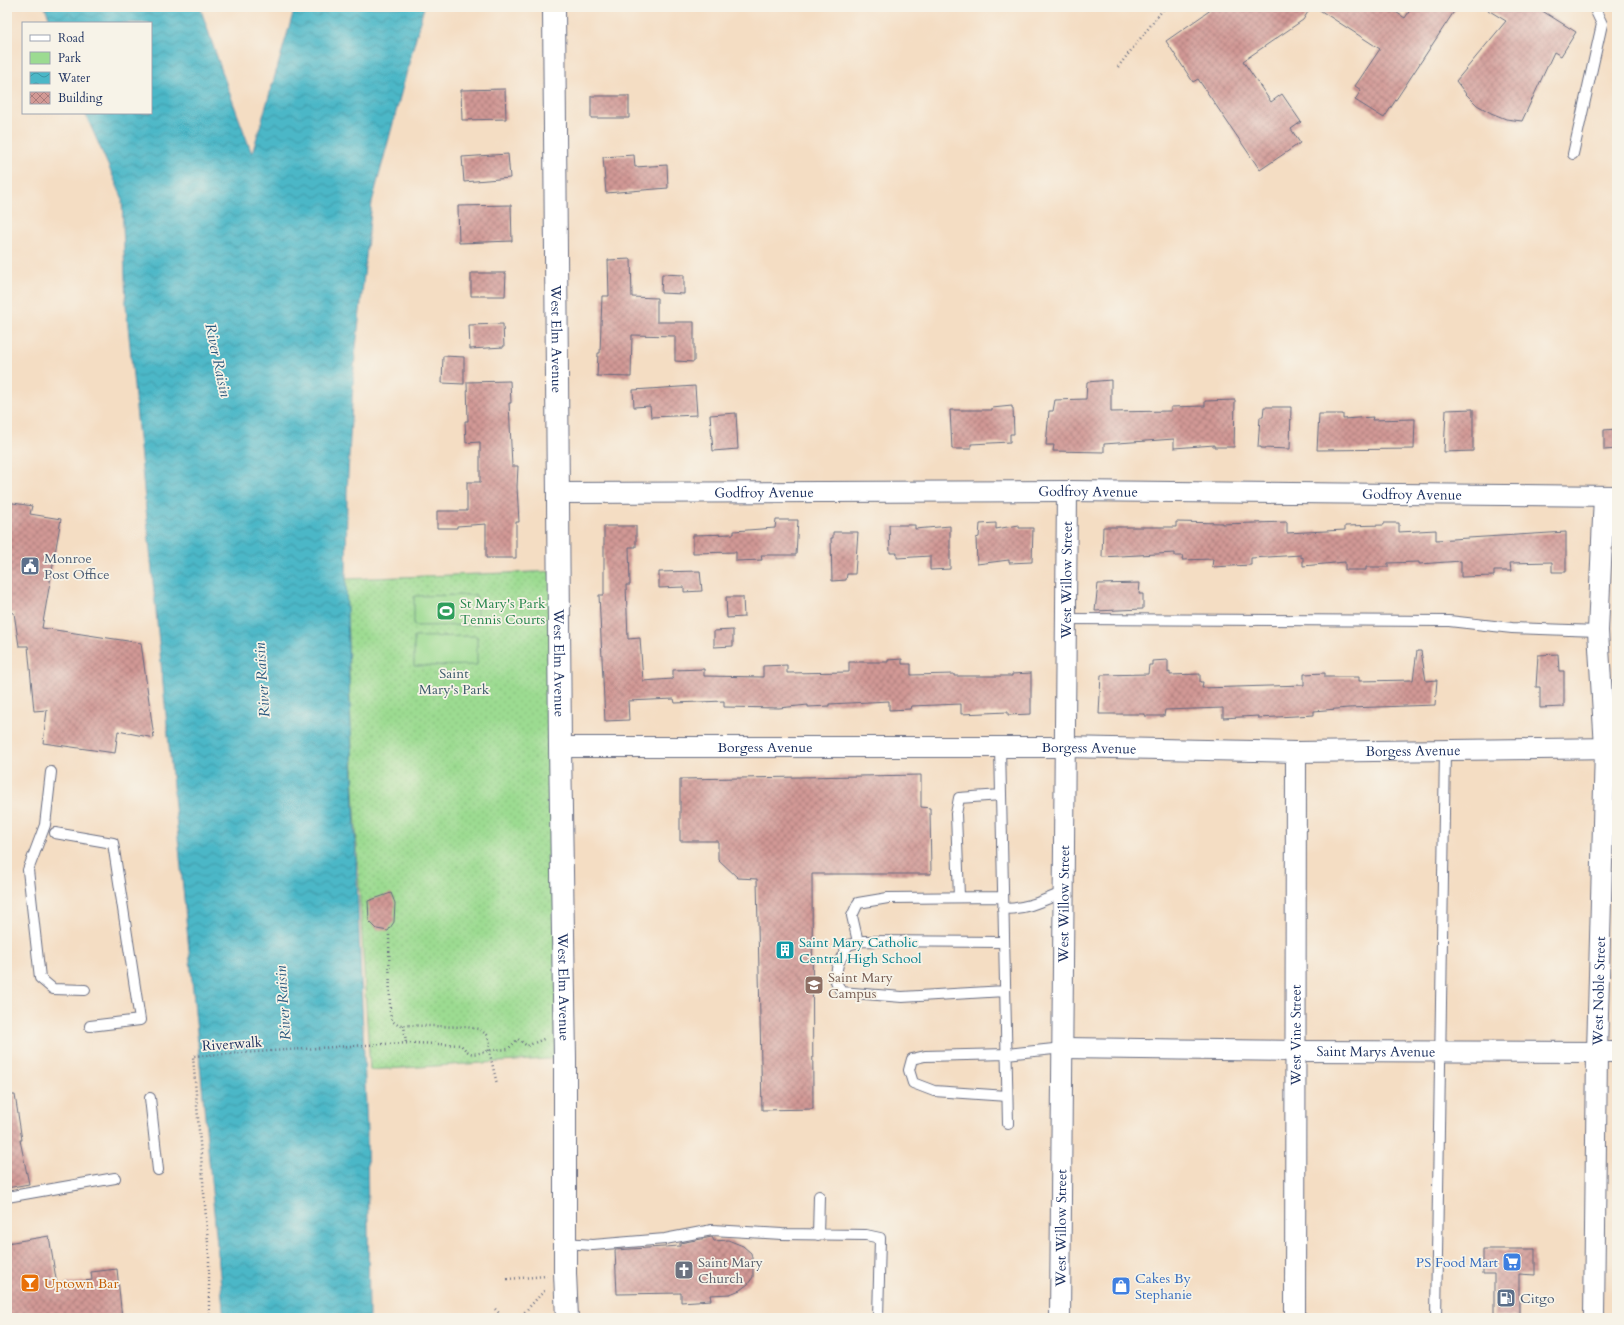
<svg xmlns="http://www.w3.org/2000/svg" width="1624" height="1325" viewBox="0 0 1624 1325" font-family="Cardo,serif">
  <defs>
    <pattern id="green-dots" width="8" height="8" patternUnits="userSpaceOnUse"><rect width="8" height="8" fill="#9cdb91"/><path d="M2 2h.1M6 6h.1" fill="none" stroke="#86bc7f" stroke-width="1.8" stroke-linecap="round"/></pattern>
    <pattern id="water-waves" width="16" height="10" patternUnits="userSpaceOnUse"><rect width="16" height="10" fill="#4bb7c7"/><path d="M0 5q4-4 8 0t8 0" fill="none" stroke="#3e95a5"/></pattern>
    <pattern id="building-cross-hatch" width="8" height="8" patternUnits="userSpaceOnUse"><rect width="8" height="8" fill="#d29995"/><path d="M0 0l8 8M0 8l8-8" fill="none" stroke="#aa7d7d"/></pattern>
  </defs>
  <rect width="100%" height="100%" fill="#f7f3e8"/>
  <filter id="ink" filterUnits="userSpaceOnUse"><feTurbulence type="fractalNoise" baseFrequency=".025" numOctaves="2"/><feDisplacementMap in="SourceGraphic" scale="8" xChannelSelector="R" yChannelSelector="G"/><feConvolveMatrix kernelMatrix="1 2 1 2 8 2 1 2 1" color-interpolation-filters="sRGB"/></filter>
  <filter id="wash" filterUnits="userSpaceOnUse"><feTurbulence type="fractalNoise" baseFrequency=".012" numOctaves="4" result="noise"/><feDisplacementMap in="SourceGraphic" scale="16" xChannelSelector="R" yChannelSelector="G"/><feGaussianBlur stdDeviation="0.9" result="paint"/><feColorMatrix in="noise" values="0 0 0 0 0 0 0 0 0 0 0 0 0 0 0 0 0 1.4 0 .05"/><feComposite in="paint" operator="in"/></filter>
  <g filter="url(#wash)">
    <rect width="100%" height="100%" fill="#f4ddc3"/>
    <path fill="url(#green-dots)" stroke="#5c8578" d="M559,571L565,1058L370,1070C360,907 350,743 346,579Z"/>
    <path fill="#9cdb91" stroke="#5c8578" d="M476,595L478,625L414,626V596Z
      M477,636V665L414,666V637Z"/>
    <path fill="url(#water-waves)" stroke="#337392" d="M45,7H200L227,86L252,154L295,7H424L372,202L354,366L347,492L346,579L349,680L367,1132L369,1318H224L194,1001L126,305L122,197L85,113H151V23H51Z"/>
    <g id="blocks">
      <path fill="url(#building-cross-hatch)" d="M1215,7H1311L1303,20L1243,61L1271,102L1282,94L1301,122L1291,129L1300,143L1260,170L1198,79L1193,82L1166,41Z
        M1315,7H1388L1405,18L1412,7H1457L1384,118L1355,100L1361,90L1355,86L1380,49Z
        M1483,7H1536L1576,32L1561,56L1554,52L1522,121L1506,119L1491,113L1477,105L1466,94L1456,81L1506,21Z
        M505,89L506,119L462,120L461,90Z
        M591,96H629V118H591Z
        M508,154L510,178L464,182L462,157Z
        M634,155L635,167L667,165L668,188L606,193L603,157Z
        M511,205L512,241L459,243L458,206Z
        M631,259L632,297L657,298V322H694V362L675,361V336L632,335L631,377L597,376L598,353H600L602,296H609L608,260Z
        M471,273H506L505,296H471Z
        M662,274L684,275V294L661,293Z
        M503,324L504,347L470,349L469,325Z
        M443,356L464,357V384L442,383Z
        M1111,380V412L1171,411V407L1205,406V401L1235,400L1234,447H1214V445L1174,448V439L1104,444V452L1053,451L1054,445H1046L1049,411H1053L1055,400L1086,399L1087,382Z
        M510,381L511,403H509L512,466H518L517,487L519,522H516V558H486V524L457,526V528H437V511H467V482H480V442L466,443L465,421H468L467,382Z
        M695,386L697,415L651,417L650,406L634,407L633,390Z
        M1012,406V408H1013L1014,434H1010V442L971,444V449H952L950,410H992V408Z
        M1264,407H1291L1290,449L1261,448V447H1258L1260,417H1263Z
        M1473,409V451L1444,452L1446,410Z
        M736,413L738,449L713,451L710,415Z
        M1319,414H1343V419L1373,417L1372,420L1415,419L1414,449L1317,450Z
        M1617,429V449L1604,450V430Z
        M7,502L32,506L30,514L61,519L42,628L141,643L154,738L118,731L115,753L43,743L47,710L34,711L28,646H19L14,613L7,612Z
        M776,520H798L796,555H761L762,560L736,561V552L693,553V535L734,534V531L775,528Z
        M1176,522L1222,523V524L1287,522V533L1345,530V526L1384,525V523H1399V532L1436,530V540L1566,532V572H1552V562L1510,563L1511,571H1494V576L1461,577V561L1419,564V562L1388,563V567H1366V570H1345V562L1303,566V557L1301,558V555L1251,558V565L1212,567L1213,559L1182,560L1183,556H1175V553L1102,557L1103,527H1176Z
        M996,523V529L1019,525V528H1033L1032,562L1009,563V560L977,564L976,538L979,537L980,524Z
        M889,525H915V529L950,526V569L930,570V556L897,558V553H890Z
        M604,526H636V547H629L630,585H626L628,639L640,638L643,681L673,679V670L704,669V676L763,677V666L787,665V673L849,672V662H888V660L902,659V664H911V675L954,674V676H1012V674L1031,673V714L1008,715V712L961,714V704L911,706L910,709L889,710V701L829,704V706L808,707V705L779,708L724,707V701L675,703L674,699L628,701L629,720L605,721L599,595H604Z
        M833,532H858L855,574H847L846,580L832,581L831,538H833Z
        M700,571L702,591L684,592V587L659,588V572Z
        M1140,583L1139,594H1143V609L1095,611L1098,584Z
        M726,597H743L744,617L727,618Z
        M733,630V646L714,647V631Z
        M1417,651H1421L1426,681L1437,680L1435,705L1348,708L1314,711V715L1258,718V716L1223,718V708L1165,710L1164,716H1145V714H1099L1101,675L1148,674L1149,665H1152V661L1168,660V673L1170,672V675L1200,674V682H1203L1202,688L1304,685V674L1325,673V677H1359V681L1413,680Z
        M1558,654L1559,671H1564V707L1540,708V687H1536L1538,655Z
        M921,775V807L930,808L931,874H812L813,1109L762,1110L757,879L738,878L718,859V841H680V779Z
        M391,893L395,903L394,922L388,931L377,929L369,921L368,901Z
        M7,1095H15L22,1140H20L29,1184L7,1188Z
        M49,1236L57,1285L92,1280L91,1272L117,1269L122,1318H7V1243Z
        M712,1237L714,1241L728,1240L743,1246L751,1253L753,1263V1277L748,1284L740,1290L730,1294L710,1295L711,1300L681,1302V1293L617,1294L615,1250L680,1246V1243Z
        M1483,1249H1535V1275L1519,1274V1317L1494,1316V1274H1483Z"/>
    </g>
  </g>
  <g filter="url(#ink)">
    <use href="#blocks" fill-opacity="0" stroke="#676c81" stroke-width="1"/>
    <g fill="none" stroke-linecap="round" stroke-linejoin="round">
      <defs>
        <path id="service" d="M1573,154L1602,24L1594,7
          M1066,619L1449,621L1512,628L1598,631
          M1000,747L1008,1124
          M51,772L45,825L28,870L40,978L53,989L85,990
          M55,833L113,843L140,1020L90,1026
          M959,897L956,814L959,798L1001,795
          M1003,909C1027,909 1042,901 1064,892
          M858,942L852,916L858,903L888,898L1003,897
          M1004,942L863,941L848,945L838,964L835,979L841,992L902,997L1005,991
          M1007,1096L934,1091L913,1083L909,1070L912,1059L925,1056L1007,1054L1063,1048
          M150,1098L158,1170
          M7,1197L115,1178
          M818,1235L819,1196
          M565,1243L593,1245L665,1239L712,1230L782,1234L866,1235L880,1238L878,1318
          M1436,1318L1445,750"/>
        <g id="minor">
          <path id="s1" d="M559,493L1067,491L1617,496"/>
          <path id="s2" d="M560,747H1065L1296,752L1617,748"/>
          <path id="s3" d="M1063,1048L1296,1051L1617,1052"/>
          <path id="s4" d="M1060,1318L1067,491"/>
          <path id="s5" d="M1295,1318L1296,752"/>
          <path id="s6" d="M1594,1318L1597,1052L1605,748L1598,631L1604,496"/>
        </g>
        <g id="tertiary">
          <path id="s7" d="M554,7L560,747L565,1058V1273L567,1318"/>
        </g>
      </defs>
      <use href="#service" stroke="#676c81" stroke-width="12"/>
      <use href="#minor" stroke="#676c81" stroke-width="22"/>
      <use href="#tertiary" stroke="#676c81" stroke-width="24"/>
      <path stroke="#676c81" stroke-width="2.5" stroke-dasharray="1 3" stroke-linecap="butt" d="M1118,67L1165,7
        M389,935L390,1013L392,1021L398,1025L466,1027L479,1029L487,1035L490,1043L489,1050L497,1084
        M404,1025L406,1043
        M507,1279L547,1276
        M495,1309L504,1318
        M209,1318V1255L193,1056L383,1044L414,1043L461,1045C471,1057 474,1054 488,1051C494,1049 501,1050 508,1049L518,1039L527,1046L546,1038
        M519,1318L546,1289"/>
      <use href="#service" stroke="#fff" stroke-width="10"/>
      <use href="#minor" stroke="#fff" stroke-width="20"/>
      <use href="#tertiary" stroke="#fff" stroke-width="22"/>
    </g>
  </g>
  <defs>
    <symbol id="civic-square" viewBox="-11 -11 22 22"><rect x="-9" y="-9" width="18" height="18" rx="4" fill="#5c6f8a" stroke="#f7f3e8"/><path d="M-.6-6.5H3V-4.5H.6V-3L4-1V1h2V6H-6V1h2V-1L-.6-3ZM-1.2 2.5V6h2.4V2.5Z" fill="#fff"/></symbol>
    <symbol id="stadium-square" viewBox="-11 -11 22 22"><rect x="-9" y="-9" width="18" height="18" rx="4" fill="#2e9e5b" stroke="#f7f3e8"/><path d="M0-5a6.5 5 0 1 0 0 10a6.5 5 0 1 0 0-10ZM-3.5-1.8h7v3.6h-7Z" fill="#fff"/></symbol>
    <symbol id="building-square" viewBox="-11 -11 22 22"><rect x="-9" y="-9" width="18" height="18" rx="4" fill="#0f9aa8" stroke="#f7f3e8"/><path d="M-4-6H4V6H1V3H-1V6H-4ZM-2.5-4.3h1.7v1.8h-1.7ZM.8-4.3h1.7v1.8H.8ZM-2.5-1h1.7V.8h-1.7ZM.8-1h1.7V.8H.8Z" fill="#fff"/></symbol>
    <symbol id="school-square" viewBox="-11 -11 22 22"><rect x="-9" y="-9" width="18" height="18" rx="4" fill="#8d6e63" stroke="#f7f3e8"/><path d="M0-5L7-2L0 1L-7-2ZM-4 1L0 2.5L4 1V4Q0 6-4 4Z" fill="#fff"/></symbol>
    <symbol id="supermarket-square" viewBox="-11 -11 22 22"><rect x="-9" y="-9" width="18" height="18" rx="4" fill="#3f7fe0" stroke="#f7f3e8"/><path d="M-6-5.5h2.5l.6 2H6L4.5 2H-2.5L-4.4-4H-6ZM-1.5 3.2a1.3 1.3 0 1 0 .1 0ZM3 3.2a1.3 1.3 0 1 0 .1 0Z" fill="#fff"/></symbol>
    <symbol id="church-square" viewBox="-11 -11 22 22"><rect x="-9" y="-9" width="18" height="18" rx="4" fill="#6b7280" stroke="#f7f3e8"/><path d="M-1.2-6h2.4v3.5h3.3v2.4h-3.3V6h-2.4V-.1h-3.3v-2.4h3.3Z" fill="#fff"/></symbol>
    <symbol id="bar-square" viewBox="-11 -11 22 22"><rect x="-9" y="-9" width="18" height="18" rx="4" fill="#e8710a" stroke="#f7f3e8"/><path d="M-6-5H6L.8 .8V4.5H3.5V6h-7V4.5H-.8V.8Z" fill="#fff"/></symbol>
    <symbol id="shop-square" viewBox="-11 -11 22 22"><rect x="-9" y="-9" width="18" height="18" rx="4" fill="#3f7fe0" stroke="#f7f3e8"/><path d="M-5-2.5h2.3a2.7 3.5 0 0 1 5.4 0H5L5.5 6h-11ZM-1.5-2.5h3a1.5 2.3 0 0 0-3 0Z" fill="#fff"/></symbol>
    <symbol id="fuel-square" viewBox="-11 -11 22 22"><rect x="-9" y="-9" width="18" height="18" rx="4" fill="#5c6f8a" stroke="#f7f3e8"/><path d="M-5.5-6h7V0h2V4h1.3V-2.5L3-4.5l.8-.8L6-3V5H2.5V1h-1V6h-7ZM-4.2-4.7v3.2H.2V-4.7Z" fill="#fff"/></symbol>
  </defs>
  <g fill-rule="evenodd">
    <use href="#civic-square" x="19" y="555" width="22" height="22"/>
    <use href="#stadium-square" x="435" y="600" width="22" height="22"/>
    <use href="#building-square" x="774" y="939" width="22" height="22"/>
    <use href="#school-square" x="803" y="974" width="22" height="22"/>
    <use href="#supermarket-square" x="1501" y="1251" width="22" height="22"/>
    <use href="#church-square" x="673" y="1259" width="22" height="22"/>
    <use href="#bar-square" x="19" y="1272" width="22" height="22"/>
    <use href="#shop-square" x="1110" y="1275" width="22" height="22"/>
    <use href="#fuel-square" x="1495" y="1287" width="22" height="22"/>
  </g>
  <g text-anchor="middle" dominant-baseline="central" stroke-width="3.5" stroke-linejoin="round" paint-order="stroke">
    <g font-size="14" fill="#1b2f5e" stroke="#f7f3e8">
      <text stroke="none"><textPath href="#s7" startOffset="332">West Elm Avenue</textPath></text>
      <text stroke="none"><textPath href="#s1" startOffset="529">Godfroy Avenue</textPath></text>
      <text stroke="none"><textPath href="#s1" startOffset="205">Godfroy Avenue</textPath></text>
      <text stroke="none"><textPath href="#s1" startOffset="853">Godfroy Avenue</textPath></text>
      <text stroke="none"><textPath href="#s4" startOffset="738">West Willow Street</textPath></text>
      <text stroke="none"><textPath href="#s7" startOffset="656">West Elm Avenue</textPath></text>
      <text stroke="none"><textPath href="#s2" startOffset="205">Borgess Avenue</textPath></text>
      <text stroke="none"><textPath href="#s2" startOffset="529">Borgess Avenue</textPath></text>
      <text stroke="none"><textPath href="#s2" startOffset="853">Borgess Avenue</textPath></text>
      <text stroke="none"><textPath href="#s4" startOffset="414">West Willow Street</textPath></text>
      <text stroke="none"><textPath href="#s7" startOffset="980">West Elm Avenue</textPath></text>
      <text stroke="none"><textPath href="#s6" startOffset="327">West Noble Street</textPath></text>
      <text stroke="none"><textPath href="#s5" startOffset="283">West Vine Street</textPath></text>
      <text transform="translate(232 1044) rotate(-4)">Riverwalk</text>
      <text stroke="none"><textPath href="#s3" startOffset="313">Saint Marys Avenue</textPath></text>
      <text stroke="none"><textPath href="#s4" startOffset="90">West Willow Street</textPath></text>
    </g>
    <g font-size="14" fill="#4e5e75" stroke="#f7f3e8" text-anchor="start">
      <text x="44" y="558">Monroe<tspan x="44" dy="16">Post Office</tspan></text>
      <text x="1520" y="1298">Citgo</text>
    </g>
    <g font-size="14" fill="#27864d" stroke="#f7f3e8" text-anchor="start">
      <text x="460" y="603">St Mary's Park<tspan x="460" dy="16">Tennis Courts</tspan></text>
    </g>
    <g font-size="14" fill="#3b5a6b" stroke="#f7f3e8">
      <text x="454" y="673">Saint<tspan x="454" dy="16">Mary's Park</tspan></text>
    </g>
    <g font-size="14" fill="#0d838f" stroke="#f7f3e8" text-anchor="start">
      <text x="799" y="942">Saint Mary Catholic<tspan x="799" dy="16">Central High School</tspan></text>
    </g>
    <g font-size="14" fill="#785e54" stroke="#f7f3e8" text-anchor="start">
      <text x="828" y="977">Saint Mary<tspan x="828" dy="16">Campus</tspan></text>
    </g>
    <g font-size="14" fill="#5b616d" stroke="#f7f3e8" text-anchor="start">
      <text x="698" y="1262">Saint Mary<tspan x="698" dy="16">Church</tspan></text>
    </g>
    <g font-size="14" fill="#366cbe" stroke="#f7f3e8" text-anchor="end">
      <text x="1498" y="1262">PS Food Mart</text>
      <text x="1135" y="1278" text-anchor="start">Cakes By<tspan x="1135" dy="16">Stephanie</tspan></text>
    </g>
    <g font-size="14" fill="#c56008" stroke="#f7f3e8" text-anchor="start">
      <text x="44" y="1283">Uptown Bar</text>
    </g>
    <g font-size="15" font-style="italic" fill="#29587e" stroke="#f7f3e8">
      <text transform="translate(218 360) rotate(78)">River Raisin</text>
      <text transform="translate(262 680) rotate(-94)">River Raisin</text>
      <text transform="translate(283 1003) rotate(-94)">River Raisin</text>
    </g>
  </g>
  <rect width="1624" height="1325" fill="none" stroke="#f7f3e8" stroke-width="24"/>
  <rect x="22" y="22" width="130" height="92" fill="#f7f3e8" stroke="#9fa5b1"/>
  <rect x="30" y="35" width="20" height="6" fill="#ffffff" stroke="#9fa5b1"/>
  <text x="58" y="42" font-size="12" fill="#1b2f5e">Road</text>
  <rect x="30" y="52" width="20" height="12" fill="#9cdb91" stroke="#9fa5b1"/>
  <text x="58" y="62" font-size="12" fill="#1b2f5e">Park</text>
  <rect x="30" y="72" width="20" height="12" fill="url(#water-waves)" stroke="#9fa5b1"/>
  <text x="58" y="82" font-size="12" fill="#1b2f5e">Water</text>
  <rect x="30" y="92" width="20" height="12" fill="url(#building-cross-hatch)" stroke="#9fa5b1"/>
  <text x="58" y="102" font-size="12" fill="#1b2f5e">Building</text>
</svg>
